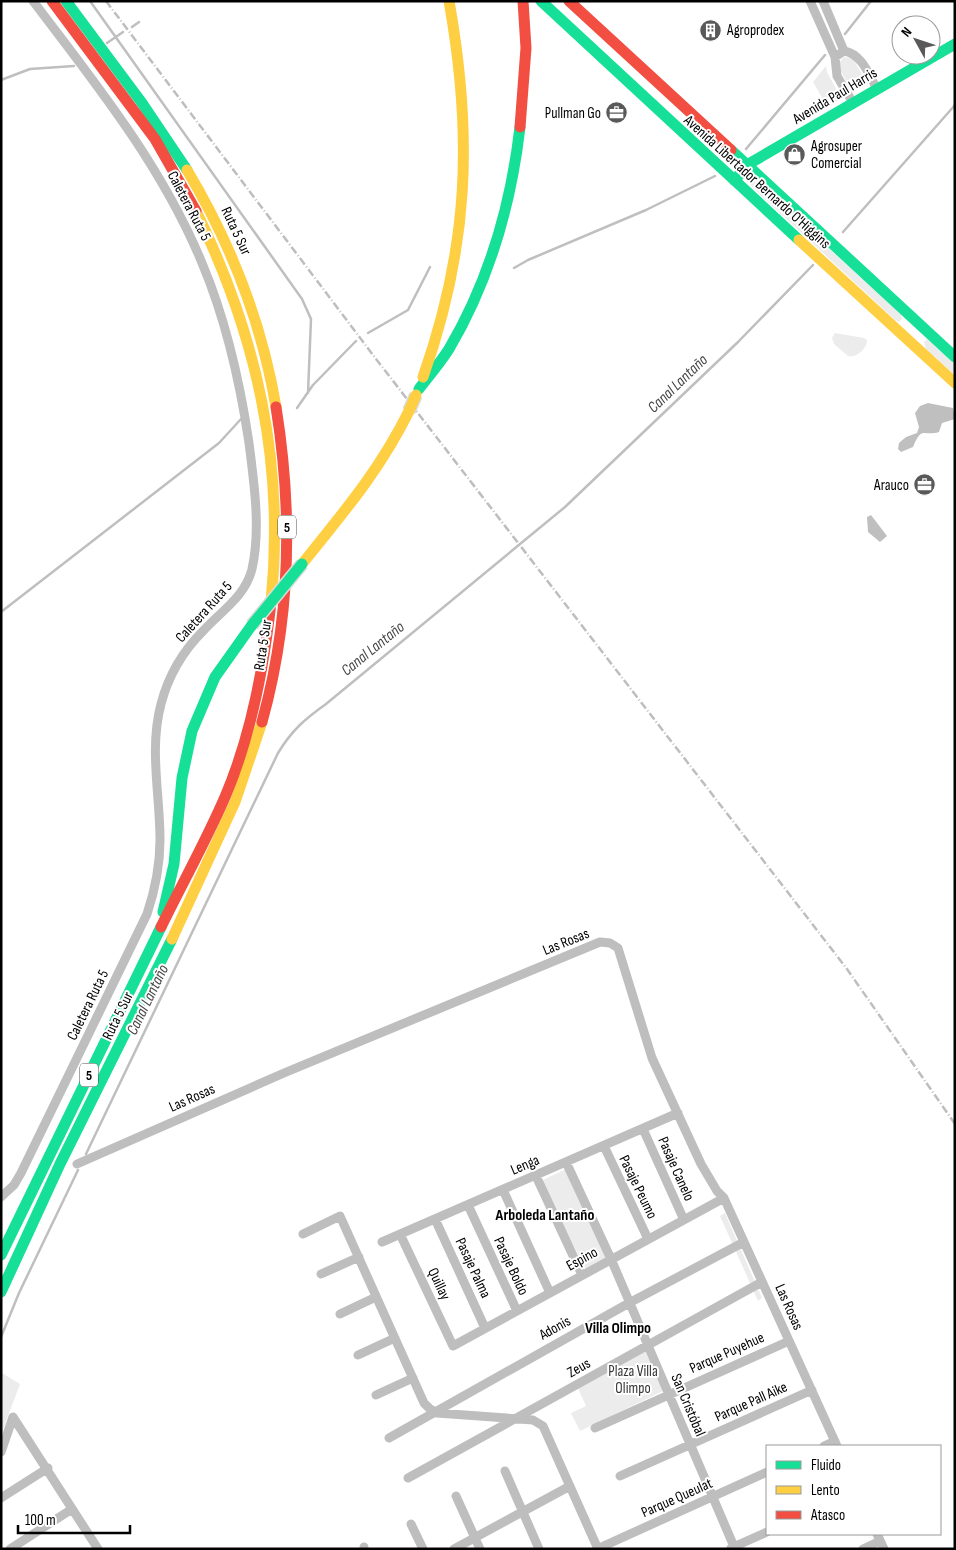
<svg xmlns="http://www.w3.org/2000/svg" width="956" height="1550" viewBox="0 0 956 1550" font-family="'Sofia Sans Condensed',sans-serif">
  <rect width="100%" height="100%" fill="#fff"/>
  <path fill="#ececec" d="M844,57L853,59L868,84L852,93L840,69L839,63Z
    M826,66L827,72L841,98L828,108L813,82Z
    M749,176L901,314L902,319L899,322L895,320L750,185L747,178Z
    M835,333L864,338L867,340C867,349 856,358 848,356L834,344L832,338Z
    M927,339L955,364V375L926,349L924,342Z
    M566,1169L608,1257L586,1270L541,1181Z
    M725,1213L762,1298L758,1301L720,1216Z
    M644,1348L663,1391L580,1431L571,1413L586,1406L577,1386Z
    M2,1373L20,1384L1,1435V1375Z"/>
  <path fill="#bfbfbf" d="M928,403L953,408L955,419L942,423L939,432C923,437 922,425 913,447L901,452L898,449L899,443L906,437L917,433L919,427L915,413L920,406Z
    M871,515L887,536L880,542L868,532L867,517Z"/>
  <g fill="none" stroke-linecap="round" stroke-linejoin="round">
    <path stroke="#bfbfbf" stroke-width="2.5" d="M90,1L302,299L311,319L308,393
      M132,27L139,22
      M845,34L871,1
      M107,43L123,32
      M1,80L30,69L74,66
      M746,149L825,55
      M843,232L955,105
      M514,268L528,260L646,210L715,176
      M368,333L408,310L430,267
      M297,408L313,385L356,341
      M1,612L219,443L241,419
      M86,1154L278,753C292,730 305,719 326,704L565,507L738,342L813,265
      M1,1337L19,1293L78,1170"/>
    <path stroke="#bebebe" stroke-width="9" d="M810,1L835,57
      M823,1L844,51
      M853,103L837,76L835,57L844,51C862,54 869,75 877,89
      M643,1129L684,1220
      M604,1146L648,1239
      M566,1162L611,1259L735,1549
      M77,1164L284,1073L600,942L610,943L618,948L652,1058L701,1164L717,1191L724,1198L837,1446
      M536,1176L582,1275
      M503,1190L550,1293
      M1,1197L14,1185L21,1173L147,914C155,890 160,865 160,840C160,794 149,749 161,704C168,677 183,651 203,631C221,611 245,597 252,569C261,529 254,483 249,443C240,382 226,320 202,263C162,166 96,84 33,1
      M468,1205L517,1311
      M435,1219L485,1328
      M303,1234L340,1216L424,1403L430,1409L437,1413L533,1420L543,1426L598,1549
      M400,1234L453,1346L724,1198
      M382,1242L678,1113
      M321,1274L359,1257
      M340,1314L376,1297
      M358,1355L395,1338
      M376,1395L413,1378
      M13,1417L98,1549
      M595,1428L789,1341
      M389,1438L629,1303L744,1242
      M824,1446L835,1441
      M1,1452L13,1417
      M505,1471L539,1549
      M620,1476L812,1390
      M408,1478L762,1282
      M456,1496L480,1549
      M1,1498L48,1468
      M411,1524L423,1549
      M877,1534L884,1549
      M364,1547V1549
      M731,1548L767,1532
      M10,1549L72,1509
      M454,1549L570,1486
      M597,1549L767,1472
      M863,1549L880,1541"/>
    <path stroke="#16e098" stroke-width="11" d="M66,1L142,103L187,170
      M541,1L799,240
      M731,150L955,357
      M734,180L752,162L955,44
      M419,389C429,376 440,363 449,349C489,281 511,205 520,127
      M163,912L174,864L182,778L192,731L215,677L252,625
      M1,1255L161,927
      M1,1292L60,1164L172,939"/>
    <path stroke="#ffcf43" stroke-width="11" d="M187,170C230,242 262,324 276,407
      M196,211C257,336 285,462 271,602
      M799,240L955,383
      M423,377C469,247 473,136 449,1
      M302,564C343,513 380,470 409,411
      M172,939L235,802L262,722"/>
    <path stroke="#f24e42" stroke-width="11" d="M52,1L155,139L196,211
      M569,1L731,150
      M520,127L526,48L523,1
      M262,722C291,618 293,513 276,407
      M161,927C182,884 206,841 225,797C251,736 264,667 271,602"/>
    <path stroke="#bebebe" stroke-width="2.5" stroke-dasharray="8 2.5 1 2.5" stroke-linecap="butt" d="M106,1L373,355L847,969L955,1124"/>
    <defs>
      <path id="fast-bridge" d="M252,625L302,564"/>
      <path id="slow-bridge" d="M409,411L416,395"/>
    </defs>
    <use href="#fast-bridge" stroke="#dbdbdb" stroke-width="14" stroke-linecap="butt"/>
    <use href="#slow-bridge" stroke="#dbdbdb" stroke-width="14" stroke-linecap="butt"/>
    <use href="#fast-bridge" stroke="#16e098" stroke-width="11"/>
    <use href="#slow-bridge" stroke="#ffcf43" stroke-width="11"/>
  </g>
  <defs>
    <symbol id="building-disc" viewBox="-11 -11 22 22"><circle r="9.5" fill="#595959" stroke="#fff"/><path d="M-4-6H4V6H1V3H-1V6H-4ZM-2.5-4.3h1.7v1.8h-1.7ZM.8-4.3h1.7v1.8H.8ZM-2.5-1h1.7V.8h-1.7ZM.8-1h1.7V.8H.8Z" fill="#fff"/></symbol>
    <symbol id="office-disc" viewBox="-11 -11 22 22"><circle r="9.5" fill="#595959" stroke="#fff"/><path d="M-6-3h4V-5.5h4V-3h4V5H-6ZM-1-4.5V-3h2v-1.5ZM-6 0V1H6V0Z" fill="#fff"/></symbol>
    <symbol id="shop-disc" viewBox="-11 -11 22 22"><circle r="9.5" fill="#595959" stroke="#fff"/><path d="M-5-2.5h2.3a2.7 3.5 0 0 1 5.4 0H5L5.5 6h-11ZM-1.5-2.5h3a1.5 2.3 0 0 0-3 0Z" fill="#fff"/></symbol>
  </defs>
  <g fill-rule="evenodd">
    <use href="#building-disc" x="698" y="18" width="25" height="25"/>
    <use href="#office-disc" x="604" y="100" width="25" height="25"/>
    <use href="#shop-disc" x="782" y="142" width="25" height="25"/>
    <use href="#office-disc" x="912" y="472" width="25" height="25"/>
  </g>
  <g text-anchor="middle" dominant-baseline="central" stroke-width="4" stroke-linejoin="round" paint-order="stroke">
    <g fill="#fff" stroke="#4c4c4c" stroke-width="1">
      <rect x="278" y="515.5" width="18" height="23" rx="4"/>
      <rect x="80" y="1063.5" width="18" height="23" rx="4"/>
    </g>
    <g font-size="14" font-weight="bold" fill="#000">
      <text x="287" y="527">5</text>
      <text x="89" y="1075">5</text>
    </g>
    <g font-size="15" fill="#000" stroke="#fff" text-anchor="start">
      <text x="727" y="30">Agroprodex</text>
      <text x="601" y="113" text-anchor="end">Pullman Go</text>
      <text x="811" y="146">Agrosuper<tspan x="811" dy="17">Comercial</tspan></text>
      <text x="909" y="485" text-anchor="end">Arauco</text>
    </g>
    <g font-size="15" fill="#000" stroke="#fff">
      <text transform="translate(835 96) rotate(-31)">Avenida Paul Harris</text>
      <text transform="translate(757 182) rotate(42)">Avenida Libertador Bernardo O'Higgins</text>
      <text transform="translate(189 206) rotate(62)">Caletera Ruta 5</text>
      <text transform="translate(236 231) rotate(65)">Ruta 5 Sur</text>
      <text transform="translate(204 612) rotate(-48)">Caletera Ruta 5</text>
      <text transform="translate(263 645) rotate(-81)">Ruta 5 Sur</text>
      <text transform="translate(566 942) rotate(-22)">Las Rosas</text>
      <text transform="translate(88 1005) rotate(-64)">Caletera Ruta 5</text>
      <text transform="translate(118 1016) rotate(-64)">Ruta 5 Sur</text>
      <text transform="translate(192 1098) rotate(-24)">Las Rosas</text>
      <text transform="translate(525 1165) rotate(-23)">Lenga</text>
      <text transform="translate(676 1169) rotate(66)">Pasaje Canelo</text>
      <text transform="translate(638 1187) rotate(64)">Pasaje Peumo</text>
      <text transform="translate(582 1259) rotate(-29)">Espino</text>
      <text transform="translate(511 1266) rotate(65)">Pasaje Boldo</text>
      <text transform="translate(473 1268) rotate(65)">Pasaje Palma</text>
      <text transform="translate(439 1284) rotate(65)">Quillay</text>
      <text transform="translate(789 1307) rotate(66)">Las Rosas</text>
      <text transform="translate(555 1328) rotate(-29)">Adonis</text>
      <text transform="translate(727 1353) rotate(-24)">Parque Puyehue</text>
      <text transform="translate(579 1368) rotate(-29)">Zeus</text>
      <text transform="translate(751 1402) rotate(-24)">Parque Pall Aike</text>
      <text transform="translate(688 1405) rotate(67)">San Cristóbal</text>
      <text transform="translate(677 1498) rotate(-24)">Parque Queulat</text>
    </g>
    <g font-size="15" fill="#333" stroke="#fff">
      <text x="633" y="1371">Plaza Villa<tspan x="633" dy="17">Olimpo</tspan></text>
    </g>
    <g font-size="16" font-style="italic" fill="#444" stroke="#fff">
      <text transform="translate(678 384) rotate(-44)">Canal Lantaño</text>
      <text transform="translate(373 649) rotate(-39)">Canal Lantaño</text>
      <text transform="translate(148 1000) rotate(-64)">Canal Lantaño</text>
    </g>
    <g font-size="16" font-weight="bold" fill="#000" stroke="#fff">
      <text x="545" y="1215">Arboleda Lantaño</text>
      <text x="618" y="1328">Villa Olimpo</text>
    </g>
  </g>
  <rect width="956" height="1550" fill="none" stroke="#000000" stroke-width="5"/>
  <rect x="766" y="1445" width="175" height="90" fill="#ffffff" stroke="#999999"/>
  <rect x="776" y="1461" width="25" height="8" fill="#16e098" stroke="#999999"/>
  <text x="811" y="1470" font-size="15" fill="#000000">Fluido</text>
  <rect x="776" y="1486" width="25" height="8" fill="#ffcf43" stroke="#999999"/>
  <text x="811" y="1495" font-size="15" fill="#000000">Lento</text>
  <rect x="776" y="1511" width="25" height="8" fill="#f24e42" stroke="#999999"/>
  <text x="811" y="1520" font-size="15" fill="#000000">Atasco</text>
  <g transform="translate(916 40) rotate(310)"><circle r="24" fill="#ffffff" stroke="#999999"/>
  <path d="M0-4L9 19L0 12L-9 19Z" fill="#595959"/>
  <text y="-8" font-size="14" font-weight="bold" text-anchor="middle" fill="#000000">N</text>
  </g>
  <path d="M18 1525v8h112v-8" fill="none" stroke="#000000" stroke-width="2.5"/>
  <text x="25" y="1525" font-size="15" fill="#000000" stroke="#ffffff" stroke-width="4" paint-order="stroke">100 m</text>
</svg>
